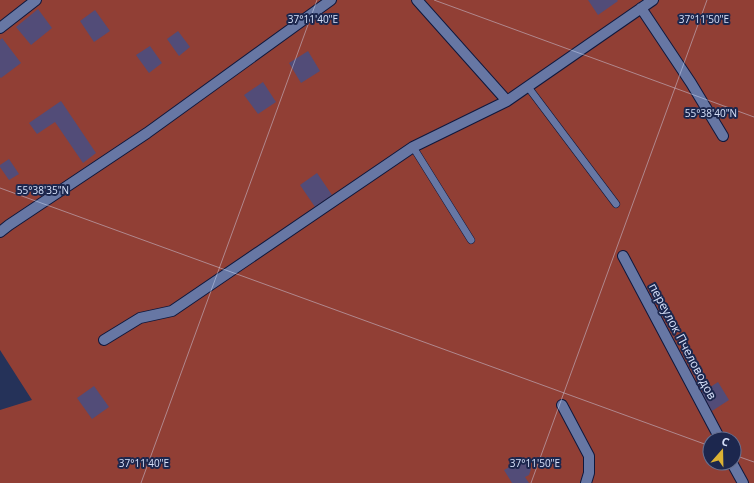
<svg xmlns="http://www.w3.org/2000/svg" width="754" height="483" viewBox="0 0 754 483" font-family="'Open Sans',sans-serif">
  <rect width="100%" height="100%" fill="#253259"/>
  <path fill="#913f35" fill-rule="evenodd" d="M0,0H754V483H0V410L32,400L0,350ZM710,439H734V463H710Z"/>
  <path fill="#524c78" d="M588,0H617L618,1L598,15Z
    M38,9L52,28L31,45L16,27Z
    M95,10L110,31L94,42L80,21Z
    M178,31L190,47L179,56L167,39Z
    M2,38L21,63L1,78L0,77V40Z
    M150,46L162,63L149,73L136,55Z
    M308,51L320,71L301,83L289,63Z
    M263,82L276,102L258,114L244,95Z
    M61,101L96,153L83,163L55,122L37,134L29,123Z
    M9,159L19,174L9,180L0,167V165Z
    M317,173L332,195L315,207L300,185Z
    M718,382L729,400L712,411L701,393Z
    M94,386L109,407L92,419L77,398Z
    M522,460L528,462L531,469L529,475L525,477L529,483H512L504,470Z"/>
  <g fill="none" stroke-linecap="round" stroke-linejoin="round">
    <defs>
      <path id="lane" d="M528,87L616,204
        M413,147L471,240"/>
      <path id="street" d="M417,0L507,101L653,0
        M641,8L691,83L723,136
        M0,28L36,0
        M0,232L9,225L147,133L331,0
        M623,256L720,439
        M104,340L140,318L172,311L413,147L507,101
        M562,405L589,456V473L586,483
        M732,463L743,483"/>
    </defs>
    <use href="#lane" stroke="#0f183d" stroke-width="8"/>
    <use href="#street" stroke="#0f183d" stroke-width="12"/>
    <use href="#lane" stroke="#6777a4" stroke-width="7"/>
    <use href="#street" stroke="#6777a4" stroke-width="10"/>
  </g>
  <path fill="none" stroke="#d6e0f9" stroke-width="1" stroke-opacity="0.45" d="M434,0L754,117M0,188L710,446M734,455L754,462M141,483L317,0M531,483L707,0"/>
  <g text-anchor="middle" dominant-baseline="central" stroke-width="4" stroke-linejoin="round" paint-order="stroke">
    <g font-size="12" fill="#d6e0f9" stroke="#1c274e">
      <text transform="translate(683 341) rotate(62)">переулок Пчеловодов</text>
    </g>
  </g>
  <g font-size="10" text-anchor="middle" fill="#d6e0f9" stroke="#1c274e" stroke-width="4" stroke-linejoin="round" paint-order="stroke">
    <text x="313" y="23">37°11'40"E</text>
    <text x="704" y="23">37°11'50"E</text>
    <text x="711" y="117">55°38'40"N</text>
    <text x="43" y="194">55°38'35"N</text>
    <text x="144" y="467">37°11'40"E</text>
    <text x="535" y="467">37°11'50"E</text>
  </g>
  <g transform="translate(722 451) rotate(20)"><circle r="19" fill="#1c274e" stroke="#667192"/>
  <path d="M0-3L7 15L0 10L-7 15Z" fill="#dcb233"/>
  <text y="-6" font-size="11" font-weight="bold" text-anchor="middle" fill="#d6e0f9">С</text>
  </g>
</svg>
